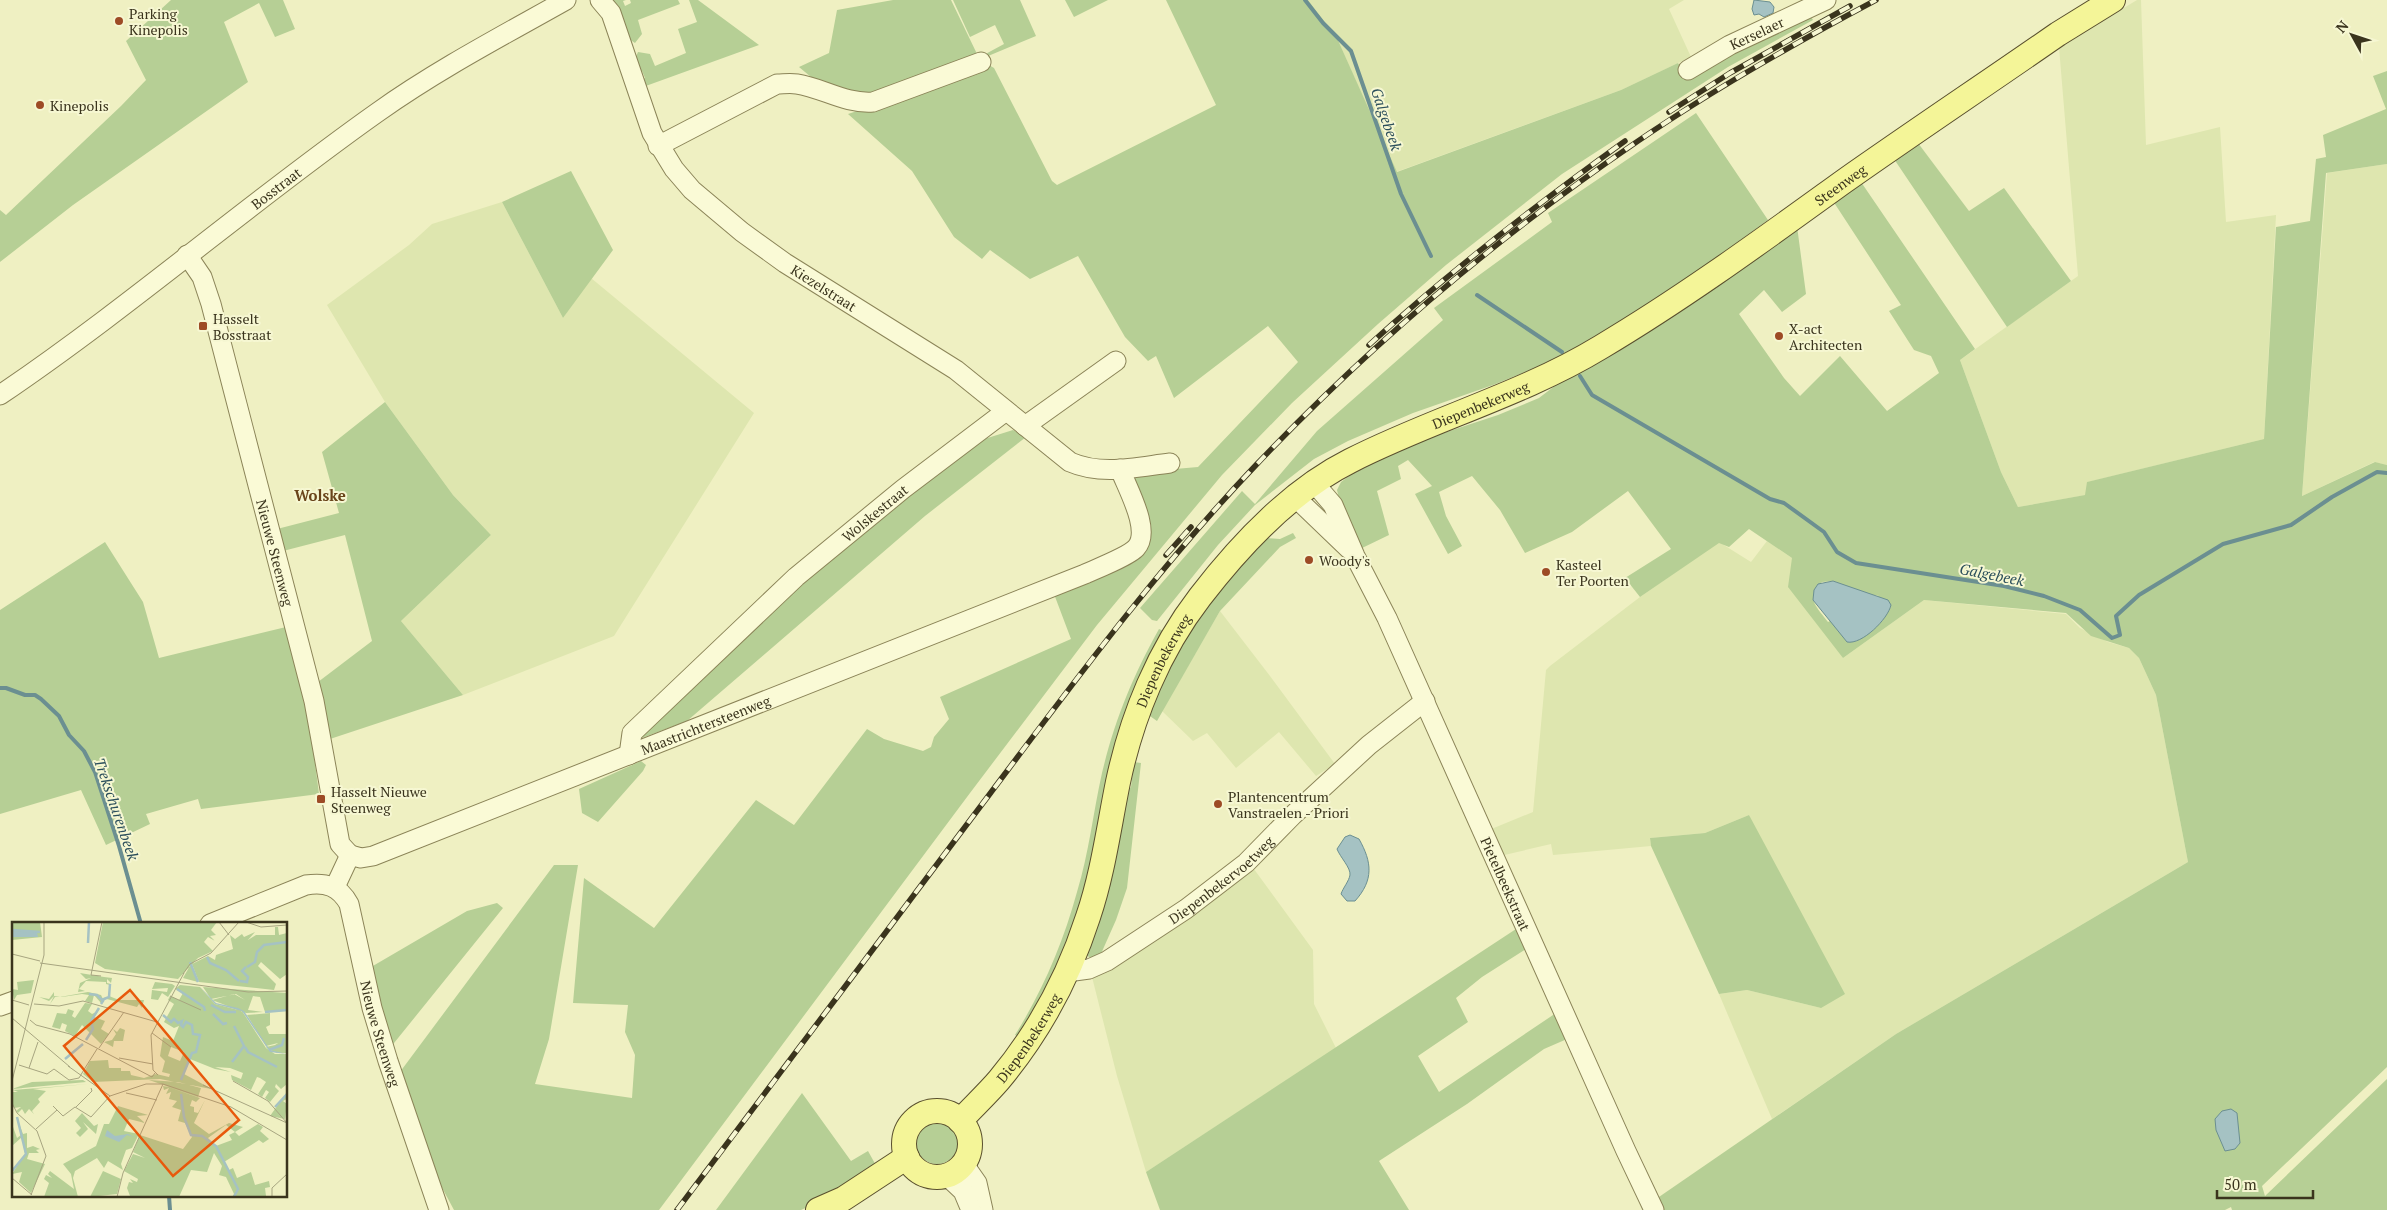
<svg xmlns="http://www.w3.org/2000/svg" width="2387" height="1210" viewBox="0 0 2387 1210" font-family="'PT Serif',serif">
  <rect width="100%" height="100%" fill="#eff0c2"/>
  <path fill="#dee6af" d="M1308,0H1684L1669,9L1691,57L1621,90L1396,172L1337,38Z
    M2137,0H2141L2146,145L2220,127L2226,222L2276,215L2264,439L2088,482L2086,495L2018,507L2001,472L1960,360L2078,276L2059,47Z
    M2387,164V465L2374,462L2302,496L2327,173Z
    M502,202L563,318L591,278L754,413L614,636L463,695L401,621L491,535L453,495L385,402L327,305L409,245L432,224Z
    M1767,541L1792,558L1843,658L1924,600L2066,614L2080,628L2108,642L2129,648L2139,658L2156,695L2188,862L1896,1034L1772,1119L1719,994L1747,990L1821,1008L1749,815L1705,833L1650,838L1651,846L1553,855L1551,844L1500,856L1489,830L1533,812L1546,670L1550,666L1640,597L1719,542L1751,562Z
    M1220,611L1270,676L1335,764L1316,776L1279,732L1236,768L1207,733L1193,741L1162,711Z
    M1251,865L1313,950L1314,1004L1336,1048L1146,1172L1117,1076L1091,973Z"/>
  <path fill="#b6cf95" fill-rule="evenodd" d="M171,0H283L295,29L275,37L259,3L224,22L248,82L73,205L0,262V210L6,215L121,106L146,80L126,41Z
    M607,0H626L623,1L625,6L631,3L630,0H678L680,4L638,20L642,34L635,43L626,37Z
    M689,0H698L759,45L643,87L640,80L645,78L642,71L638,72L634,61L638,52L650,54L655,66L686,53L678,29L697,22Z
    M893,0H951L978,56L873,95L823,87L799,67L829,53L837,10Z
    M953,0H1020L1036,36L981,59L980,57L1004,44L995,25L970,37Z
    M1065,0H1108L1074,17Z
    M1166,0H1308L1337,38L1397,172L1621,90L1678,63L1686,75L1808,12L1813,20L1728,67L1562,174L1446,265L1378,324L1292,403L1222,475L1097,625L970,793L659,1210H454L439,1182L400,1072L554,865H578L549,1039L535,1084L632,1098L635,1055L625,1032L628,1005L573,1003L584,878L654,928L756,800L794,825L867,729L884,739L923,751L931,747L934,737L949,719L940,697L1071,639L1054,594L1135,556L1133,477L1140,472L1198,467L1298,362L1268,326L1174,398L1156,356L1148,361L1125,337L1078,256L1030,279L990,250L982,259L954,237L912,171L848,114L983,69L987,64L994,68L1052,181L1057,185L1216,105Z
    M2387,71V164L2326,173L2302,496L2375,462L2387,465V1067L2262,1186L2265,1196L2387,1079V1210H2232L2231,1207L2225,1210H1662L1656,1199L1896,1034L2188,862L2156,695L2139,658L2129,648L2091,636L2066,613L1924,600L1843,658L1788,587L1792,558L1749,529L1729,547L1719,543L1640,597L1625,578L1671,549L1628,491L1572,532L1525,553L1500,510L1472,476L1439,492L1446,516L1462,546L1448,554L1415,494L1432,486L1408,460L1398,466L1401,479L1377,491L1389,535L1360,549L1341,507L1337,490L1341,482L1364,465L1398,448L1498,415L1539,398L1556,385L1622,346L1797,226L1806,294L1782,312L1764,290L1739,314L1784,378L1800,396L1840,356L1887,411L1939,373L1931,356L1914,350L1889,311L1901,305L1833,201L1861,182L1975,349L1960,360L2001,472L2018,507L2085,495L2087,482L2264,439L2276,227L2310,221L2316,159L2326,157L2323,135L2386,109L2373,76ZM1833,581L1862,593L1879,596L1828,622C1816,606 1805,599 1822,582Z
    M1696,113L1768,220L1707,265L1586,344L1548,363L1493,385L1413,413L1348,441L1314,459L1255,505L1218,545L1157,621L1152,620L1140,608L1242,491L1255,504L1317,431L1443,320L1434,308L1552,222L1548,213Z
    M1918,143L1969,211L2004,188L2071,281L2007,327L1894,159Z
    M571,171L613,250L563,318L502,202Z
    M385,402L453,495L491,535L401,621L463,695L330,739L318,682L372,641L345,535L283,551L277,529L339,513L322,452Z
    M1013,430L1026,437L925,516L687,721L639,739L800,582L978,441Z
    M1293,533L1296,538L1280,547L1220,611L1157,721L1147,714C1160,683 1173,652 1192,625C1213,594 1241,565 1267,538L1280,539Z
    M105,542L143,602L159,658L286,627L311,732L319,794L201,809L198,799L146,814L150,824L106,845L81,790L0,814V610Z
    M1159,629L1166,632L1073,937L1021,1038L1015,1035C1043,990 1063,943 1077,892C1089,853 1093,813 1102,773C1115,719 1132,678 1159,629Z
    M641,761L646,765L643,771L598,822L582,813L579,789Z
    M1134,762L1141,763L1127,888L1116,920L1100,956L1094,960L1086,955L1122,798L1131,787Z
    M1749,815L1845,994L1821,1008L1747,990L1719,994L1651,846L1650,838L1705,833Z
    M497,903L503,908L390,1048L366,970L467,911Z
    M1516,929L1526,949L1482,977L1456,998L1468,1022L1418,1056L1439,1092L1556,1013L1567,1039L1544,1049L1467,1104L1379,1161L1409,1210H1160L1146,1172Z
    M802,1093L851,1161L868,1151L878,1169L849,1188L801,1210H716Z
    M916 1143a21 21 0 1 1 42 0a21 21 0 1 1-42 0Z"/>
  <path fill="#a5c2c3" stroke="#6b8f91" d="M1754,0L1770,2L1774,7L1773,13L1764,17L1759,14L1754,15L1752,9Z
    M1833,581L1888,600L1891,605C1888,619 1862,645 1847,642L1813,600L1814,590L1818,584Z
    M1350,835L1359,839C1372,862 1374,880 1355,901H1347L1341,894C1343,888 1349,881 1350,875C1351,868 1340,857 1337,849L1345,837Z
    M2231,1109L2237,1113L2240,1143L2235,1149L2225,1151L2216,1130L2215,1119L2222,1111Z"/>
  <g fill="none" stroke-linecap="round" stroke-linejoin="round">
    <path stroke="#6b8f91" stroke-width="4" d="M1305,0L1323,23L1351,51L1401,194L1431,256
      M1477,295L1562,352
      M1580,376L1592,395L1770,499L1784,503L1824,532L1837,552L1856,563L2004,586L2044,596L2080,610L2112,638L2120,635L2116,616L2139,595L2223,544L2291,525L2332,497L2377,472L2387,473
      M0,688H6L25,695H35L41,699L59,716L69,735L84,751L95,772L119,846L141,924
      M169,1196L170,1210"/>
    <defs>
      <g id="minor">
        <path id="s1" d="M600,0L611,13L652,133L674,169L692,190L742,232L785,263L956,370L1070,462C1102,476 1137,467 1170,463"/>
        <path id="s2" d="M1688,70L1730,45L1826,0"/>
        <path d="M658,146L777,84C783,84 790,83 797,84C823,88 845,104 873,102L981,62"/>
        <path id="s3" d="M187,255L202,277L211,304L314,701L340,844L350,855"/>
        <path id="s4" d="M0,395C130,307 249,203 378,112C437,70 502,36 566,0"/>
        <path d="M1025,426L1116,361"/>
        <path id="s5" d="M1315,484L1333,505L1355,556L1387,618L1626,1151L1654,1210"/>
        <path d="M1296,498L1349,549"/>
        <path id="s6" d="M629,755L632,733L796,577L903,489L1006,411"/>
        <path id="s7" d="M350,855L361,858L373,856L1085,574C1096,569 1129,556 1136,548C1152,531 1127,488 1120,469"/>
        <path d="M335,887L350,855"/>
        <path id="s8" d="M210,924L306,885C326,882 339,886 349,904L372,1008L388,1061L439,1210"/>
        <path id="s9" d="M1067,972L1089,969L1107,961L1186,909L1246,863L1293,815L1369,745L1425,701"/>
        <path d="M0,1006L14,1001"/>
        <path d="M963,1163L977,1183L983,1210"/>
        <path d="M946,1175L963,1191L971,1210"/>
      </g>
      <g id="major">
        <circle cx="937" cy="1144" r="33"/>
        <path id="s10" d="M960,1121C973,1107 987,1094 999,1080C1039,1032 1069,976 1088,917C1103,873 1109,826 1118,782C1132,716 1159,650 1200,597C1240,545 1290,491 1350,461C1432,419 1522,395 1601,347C1685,297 1764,239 1843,182C1914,132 1986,84 2058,34L2113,0"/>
        <path d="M818,1210L843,1199L907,1157"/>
      </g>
    </defs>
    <use href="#minor" stroke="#8b8458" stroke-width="21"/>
    <use href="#major" stroke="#594f2d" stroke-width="26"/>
    <use href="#minor" stroke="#fafad6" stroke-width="19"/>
    <use href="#major" stroke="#f4f598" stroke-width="24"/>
    <defs>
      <path id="rail" d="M1669,112L1730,73L1850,6
        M1369,345C1450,271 1536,205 1625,141
        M1166,555L1191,527
        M677,1210C781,1072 885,933 989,795C1074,682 1158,568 1256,465C1371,344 1500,235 1638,141C1714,89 1795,43 1876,0"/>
    </defs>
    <use href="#rail" stroke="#3a341d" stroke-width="5.5"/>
    <use href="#rail" stroke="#f6f7d2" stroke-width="4" stroke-dasharray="11" stroke-linecap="butt"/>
  </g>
  <g fill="#9d4b25" stroke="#f6f7d2" stroke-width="2">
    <circle cx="119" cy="21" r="5"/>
    <circle cx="40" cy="105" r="5"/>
    <rect x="198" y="321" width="10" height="10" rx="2.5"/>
    <circle cx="1779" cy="336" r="5"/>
    <circle cx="1309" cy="560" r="5"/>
    <circle cx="1546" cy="572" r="5"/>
    <rect x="316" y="794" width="10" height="10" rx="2.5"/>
    <circle cx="1218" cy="804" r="5"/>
  </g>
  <g text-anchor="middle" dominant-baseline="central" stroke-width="4" stroke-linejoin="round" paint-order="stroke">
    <g font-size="14" fill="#3a341d" stroke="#f6f7d2" text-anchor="start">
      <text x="129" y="13">Parking<tspan x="129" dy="16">Kinepolis</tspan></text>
      <text x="50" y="105">Kinepolis</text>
      <text x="213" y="318">Hasselt<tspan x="213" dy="16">Bosstraat</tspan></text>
      <text x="1789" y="328">X-act<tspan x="1789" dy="16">Architecten</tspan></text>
      <text x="1319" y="560">Woody's</text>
      <text x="1556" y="564">Kasteel<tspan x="1556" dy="16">Ter Poorten</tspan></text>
      <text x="331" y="791">Hasselt Nieuwe<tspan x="331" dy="16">Steenweg</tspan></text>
      <text x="1228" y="796">Plantencentrum<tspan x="1228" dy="16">Vanstraelen - Priori</tspan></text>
    </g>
    <g font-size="14" fill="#3a341d" stroke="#f6f7d2">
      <text stroke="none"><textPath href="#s2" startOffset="78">Kerselaer</textPath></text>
      <text stroke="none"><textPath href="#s10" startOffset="1355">Steenweg</textPath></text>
      <text stroke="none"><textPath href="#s4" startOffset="345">Bosstraat</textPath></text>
      <text stroke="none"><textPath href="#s1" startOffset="378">Kiezelstraat</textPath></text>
      <text stroke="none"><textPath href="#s10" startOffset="932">Diepenbekerweg</textPath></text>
      <text stroke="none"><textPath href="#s6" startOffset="350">Wolskestraat</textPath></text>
      <text stroke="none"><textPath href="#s3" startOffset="312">Nieuwe Steenweg</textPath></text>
      <text stroke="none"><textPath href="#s10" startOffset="512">Diepenbekerweg</textPath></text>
      <text stroke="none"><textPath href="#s7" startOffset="381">Maastrichtersteenweg</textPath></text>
      <text stroke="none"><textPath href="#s9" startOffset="182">Diepenbekervoetweg</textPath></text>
      <text stroke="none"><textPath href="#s5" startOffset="444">Pietelbeekstraat</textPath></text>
      <text stroke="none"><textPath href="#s8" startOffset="288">Nieuwe Steenweg</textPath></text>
      <text stroke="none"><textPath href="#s10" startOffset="108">Diepenbekerweg</textPath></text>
    </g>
    <g font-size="15" font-style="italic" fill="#2c4f5b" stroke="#f6f7d2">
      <text transform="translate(1387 119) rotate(71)">Galgebeek</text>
      <text transform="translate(1992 574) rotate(11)">Galgebeek</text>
      <text transform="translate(117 809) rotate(71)">Trekschurenbeek</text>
    </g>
    <g font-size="15" font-weight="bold" fill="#69441a" stroke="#f6f7d2">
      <text x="320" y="495">Wolske</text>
    </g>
  </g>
  <g transform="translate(12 922)">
    <rect width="275" height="275" fill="#eff0c2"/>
    <path d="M0,0H28L30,15L0,18ZM91,0H205L199,8L204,13L198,14L203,19L196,15L192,20L201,29L186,36L166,57L93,47L83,41ZM263,5H266L267,13L275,11V52L268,57L249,40L246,44L264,62L262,68L187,60L180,42L196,34L203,38L204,33L221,27L218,13L223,17L230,12L232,15L243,10L236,18L244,13H263ZM179,42L180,44L186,60L171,56ZM68,51L92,55V58V55L100,56L99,61L95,57V61L99,62L97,74L107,78H132L130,86L127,82L125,85L91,76L96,75L98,63L94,62V60L74,59L67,67L73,69L66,70L68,61L79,56L74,57ZM22,58L19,71L5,73L2,78L0,67L6,68L5,60ZM143,60L160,62L163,64L156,75L150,71L146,78L139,77L140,68L155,70L156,66L140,67ZM168,63L188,65L203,82L230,89L254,126L263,132H275V162L269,167L264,162L263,165L267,169L258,180L253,176L257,170L254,168L250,175L246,172L254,160L248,156L245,155L239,168L220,158L219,153L229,157L231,151L218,146L203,145L219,150L203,147L178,137L172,152L198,166L200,162L199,167L148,157L81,160L71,152L78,139L96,138L97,146H109V149H118L119,153L132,156L144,152L157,155L158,152L150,150L153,139L148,134L151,115L161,119L167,104L162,106L152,100L162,82L156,78L158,74L167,78L171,71L163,67ZM159,125L172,130L168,139L156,134ZM191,65L275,71V89L253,90L248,75L241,74L236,88L251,90L234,91L200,78L222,72L233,78L224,72L199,77ZM42,70V74L48,75L76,70L89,73L92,79L89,81L82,73L80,81L73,79L77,73L70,72L50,75H43L38,82L42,74L37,79L27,75L37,77ZM73,81L80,82L76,89L80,92L86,89L82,95L93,99L89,107L97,112L89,122L70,103L63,114L53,109L55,103L50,101L48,107L40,105L45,91L54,92L56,87L62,89L60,94L63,96ZM258,91V103L254,105L257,112H275V131H265L256,127L254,125L263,123L266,121L254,124L235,93ZM108,106L113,108L111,119H102L101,125L92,120L100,118L104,112L101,107L105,110ZM71,158L74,160L0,167L20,160ZM137,158L166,160L189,166L186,175ZM76,162L21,167L34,169L26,177L28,180L20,189L22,192L17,187L13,192L10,187L6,191L4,189L9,185L2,186L0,180V170H6L1,168ZM151,164L157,165L188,176L184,180L180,178L178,184L182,185V190L186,191L193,178L182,201L197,212L217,201L231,205L223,210L227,214L246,202L251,205L248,209L257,217L251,221L247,218L212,240L217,248L221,246L225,256L239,250L243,263L257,259L258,265L253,266L254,274L220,275L222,272L214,255L207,253L210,244L202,231L195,250L179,248L167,275L118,274L115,266L117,260L121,261L118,257L125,260L126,257L112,249L121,232L133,236L121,230L128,213L171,227L180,215L173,201L166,199L169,188L160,185L165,179L157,177L159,170L154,172L157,166L152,168ZM214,203L223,210L217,213L220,218L204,224L196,216ZM275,170V177L271,179L275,182L273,197L258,194ZM106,184L136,193L125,194L133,201L117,197L112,209L127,212L120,226L114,228L109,242L111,248L96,239L92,246L85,236L63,249L61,256L66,275H32L37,261L32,257L34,253L40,256L36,252L38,249L62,267L59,252L51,242L84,224L92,202H97ZM70,191L82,204L86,202L84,212L71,200L76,207L68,215L64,211L69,206L63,199ZM5,196L11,212L15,211V226L21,224L28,227L24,228L27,231H17L15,237L33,242L19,271L7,260L10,250L0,252L13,232L10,215L0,224V202L5,216L9,213ZM91,249L109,257L105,272L78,275Z" fill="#b6cf95" fill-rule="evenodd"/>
    <path d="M0,9L25,10L26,15H0ZM188,65L204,81L226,86L232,89L258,128L275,132L258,130L230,89L203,82ZM95,208L103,214L116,212L122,215L115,213L107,220L93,214Z" fill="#a5c2c3"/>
    <path fill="none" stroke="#a5c2c3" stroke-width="2.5" d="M0,8L28,10M76,21L77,0M195,35L198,41L214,48L227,59M178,40L186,60M235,45L243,40L245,30L252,23L275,20M228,59L235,60L236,55L230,49L234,45M165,67L192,85L193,89M77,72L85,73L91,79L89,82M90,78L97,75L98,62M199,83L213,90H224M253,90L275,88M201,92L211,102L215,101M151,93L159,100L162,97L166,101L170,99L169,103L171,105L174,100L180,103L181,112L188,113L184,130L180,131L169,158M74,118L81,107L79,99L87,86M233,125L236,130L265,145M257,128L270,123L272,116M53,137L71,122M220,140L232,124L222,104M169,172L172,195L179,213L190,214L204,224L226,267L222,275M263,185L275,172M0,249L14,232L5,195"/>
    <path fill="none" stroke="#a7a580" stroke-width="1" d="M207,0L217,13M234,0L249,5L275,3M0,32L28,39M28,41L236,70L275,69M171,52L178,42L199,31L227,0M89,54L79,53L90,0M158,74L189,88M0,78L17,83M22,82L47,84L71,79L145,100M0,96L58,145M18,98L24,103L58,112L140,155L143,151M275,109V127M140,111L159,125M87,126L112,90M107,136L141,142M7,143L35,152L42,147L57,158L67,156L73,146M56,144L98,174L134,162H151L219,185L275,218M17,146L26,120M73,146L85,127M146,153L141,148L139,113L172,51M0,159L32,33V0M221,159L256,179L275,201M191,163L275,201M114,171L145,178M0,181L5,191L25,209L34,234L19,273M41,184L51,194L63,185L79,195L98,174M64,185L80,169L79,166M24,207L45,188M0,256L20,273M105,275L111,251L151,162M260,275V266L275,252"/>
    <path fill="#e8590c" fill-opacity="0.15" stroke="#e8590c" stroke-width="2.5" d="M118,68L227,198L161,254L52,124Z"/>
    <rect width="275" height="275" fill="none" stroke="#3a341d" stroke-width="2.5"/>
  </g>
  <g transform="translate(2352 35) rotate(310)" stroke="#f6f7d2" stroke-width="4" paint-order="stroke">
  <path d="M0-4L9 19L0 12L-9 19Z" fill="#3a341d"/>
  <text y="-8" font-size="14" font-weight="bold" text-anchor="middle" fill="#3a341d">N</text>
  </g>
  <path d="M2217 1190v8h96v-8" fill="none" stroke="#3a341d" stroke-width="2.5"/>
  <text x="2224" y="1190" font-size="15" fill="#3a341d" stroke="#f6f7d2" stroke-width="4" paint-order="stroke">50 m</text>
</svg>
